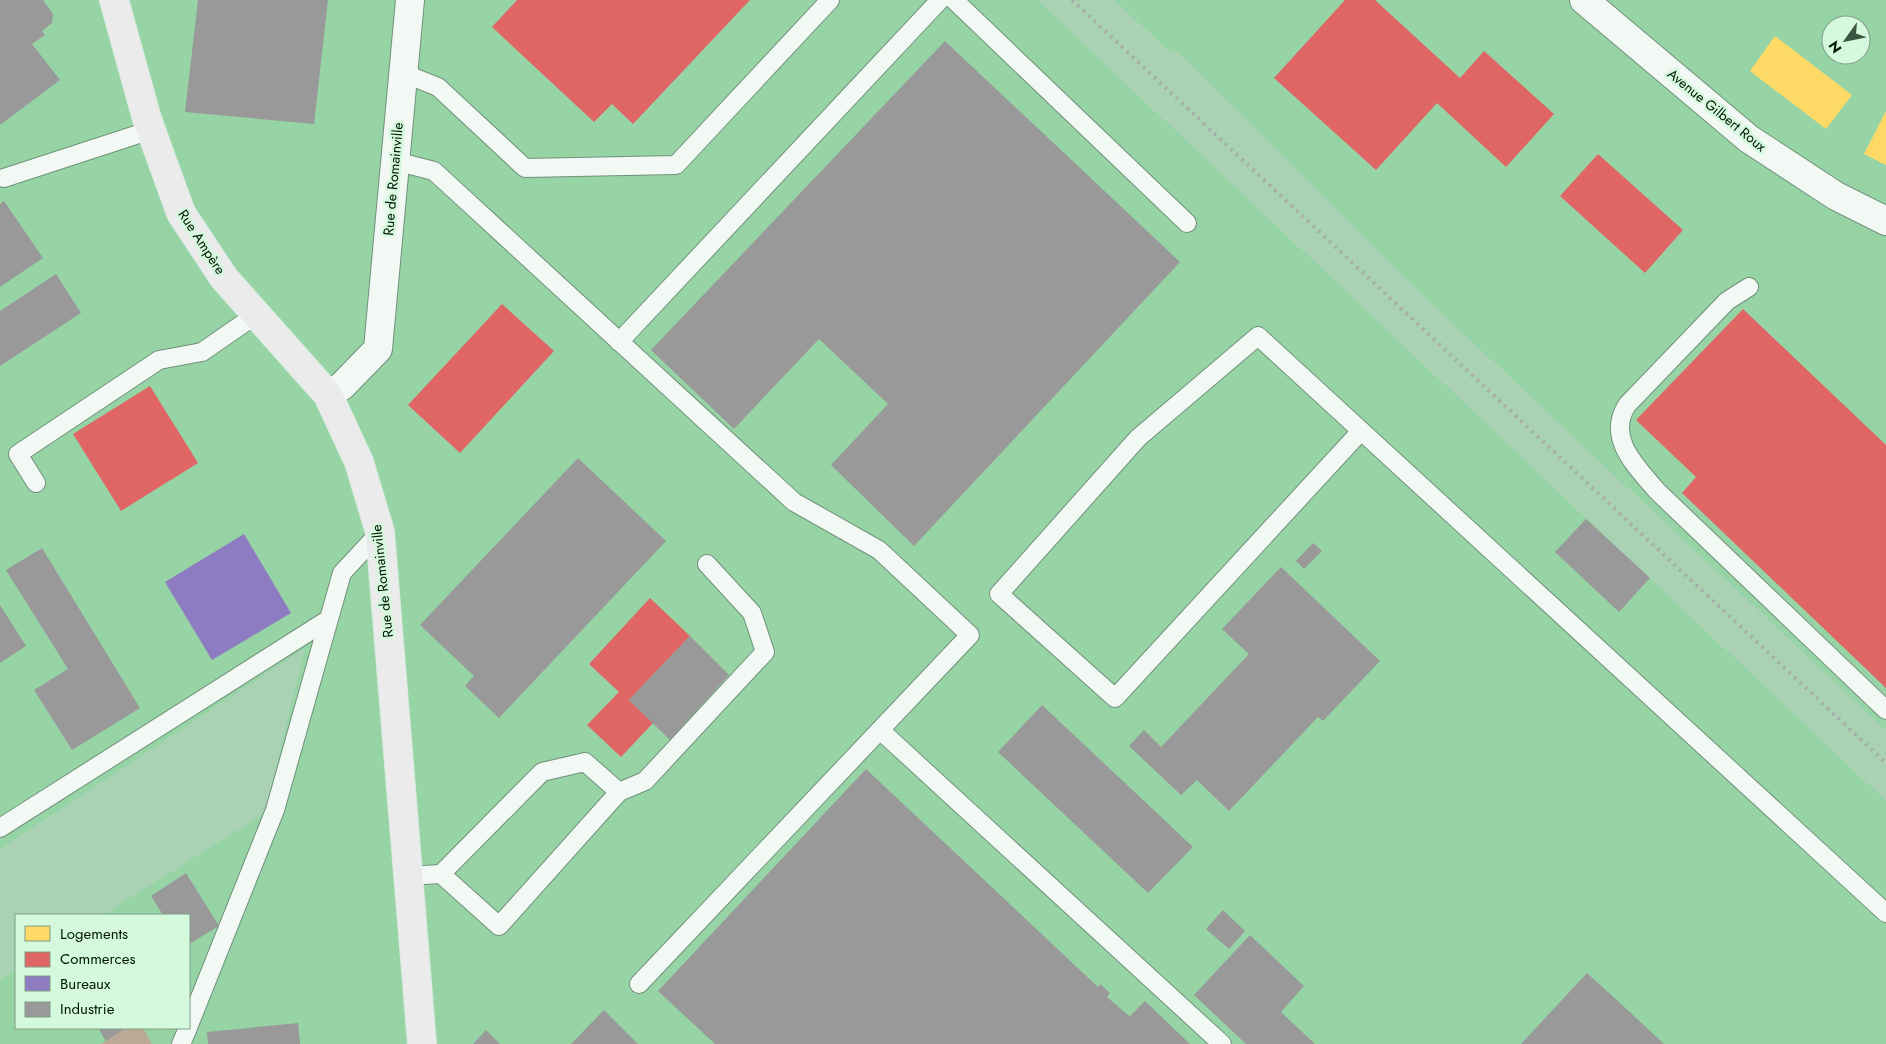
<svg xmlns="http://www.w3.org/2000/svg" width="1886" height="1044" viewBox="0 0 1886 1044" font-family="Jost,sans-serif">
  <rect width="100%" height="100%" fill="#a9d1b3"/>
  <path fill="#96d4a6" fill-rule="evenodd" d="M0,0H1037L1886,801V1044H152L143,1028H189V915H103L265,813L305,648L0,849Z
    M1115,0H1886V730L1430,302L1179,53L1165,48ZM1831,25H1861V55H1831Z
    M16,970V1028H126L101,1044H0V980Z"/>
  <path fill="#bca995" d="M126,1028H143L152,1044H101Z"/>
  <path fill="#ffd966" d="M1775,36L1852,95L1826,129L1750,71Z
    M1886,111V165L1864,154Z"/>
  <path fill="#e06666" d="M517,0H750L633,124L612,104L594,122L492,27Z
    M1345,0H1375L1460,78L1484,51L1554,114L1506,167L1437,103L1376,170L1274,78Z
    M1598,154L1683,230L1645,273L1560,196Z
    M502,304L554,351L460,453L408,405Z
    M1743,309L1886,445V688L1682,493L1696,477L1636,420Z
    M150,386L198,463L121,511L73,434Z
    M650,598L690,636L629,700L653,723L621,757L587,725L619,692L589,664Z"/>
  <path fill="#8e7cc3" d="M244,534L291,613L212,660L165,582Z"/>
  <path fill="#999" d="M0,0H43L53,14L52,23L42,31L45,35L32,44L60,80L0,125Z
    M198,0H328L314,124L185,112Z
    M945,41L1180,262L914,546L831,465L888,404L819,339L734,429L651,350Z
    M4,201L43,258L0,287V204Z
    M56,274L81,313L0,366V311Z
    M578,458L666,541L499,718L465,686L474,676L420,625Z
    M1586,519L1650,578L1619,612L1555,552Z
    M1313,543L1322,551L1304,569L1296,561Z
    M42,548L140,708L72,750L34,690L68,669L6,570Z
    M1281,567L1380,661L1323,721L1318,717L1229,811L1197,780L1181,795L1129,746L1144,730L1161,747L1249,654L1222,629Z
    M0,605L26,646L0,663Z
    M690,636L729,675L670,740L629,700Z
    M1042,705L1193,847L1148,893L998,752Z
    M866,769L1098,987L1100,984L1110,993L1107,997L1128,1015L1130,1016L1145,1001L1190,1044H715L658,991Z
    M186,873L219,926L189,944V915H163L151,896Z
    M1223,910L1245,931L1229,949L1206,929Z
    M1250,935L1304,986L1281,1012L1315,1044H1246L1194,995Z
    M1587,973L1619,1002L1664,1044H1521Z
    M604,1010L638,1044H571Z
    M298,1023L300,1044H208L207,1032Z
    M98,1028H126L106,1041Z
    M486,1030L500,1044H473Z"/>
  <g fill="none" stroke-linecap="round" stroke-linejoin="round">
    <defs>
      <path id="service" d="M954,0L1187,223
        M403,73L438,87L525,168L676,165L830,0
        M395,161L434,171L794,502L879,550L970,635L639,984
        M4,178L151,130
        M1749,287L1727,301L1627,405C1606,438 1636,466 1657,491L1886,710
        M619,342L940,0
        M1361,431L1115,698L999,594L1138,438L1258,336L1886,913
        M36,483L18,454L159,360L202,352L257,314
        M880,730L1222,1044
        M619,792L645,781L765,652L752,613L707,564
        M0,828L329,619
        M407,876L441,874L542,772L585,762L619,792L499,926L441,874
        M189,1025L275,810L342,573L380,532
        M181,1044L188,1028"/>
      <path id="minor" d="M328,395L342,386L378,349L410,0"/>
      <path id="secondary" d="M1584,0L1749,139L1836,196L1886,221"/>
      <path id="primary" d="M114,0L147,119L181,213L224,278L328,395L359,462L380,532L422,1044"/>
    </defs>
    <use href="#service" stroke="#71917a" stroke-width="20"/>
    <use href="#minor" stroke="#71917a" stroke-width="30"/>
    <use href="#secondary" stroke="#71917a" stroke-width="30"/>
    <use href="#primary" stroke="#d8eadd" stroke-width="30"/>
    <use href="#service" stroke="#f2f8f4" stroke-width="18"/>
    <use href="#minor" stroke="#f2f8f4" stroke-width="28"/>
    <use href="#secondary" stroke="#f2f8f4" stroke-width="28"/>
    <use href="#primary" stroke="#eaebea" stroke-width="28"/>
    <path stroke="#a6aea7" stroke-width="4" stroke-dasharray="2.5 5" stroke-linecap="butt" d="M1072,0L1886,763"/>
  </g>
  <g text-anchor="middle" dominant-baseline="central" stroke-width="5" stroke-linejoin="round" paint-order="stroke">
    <g font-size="14" fill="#001504" stroke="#d5f9dd">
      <text transform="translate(1717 110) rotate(39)">Avenue Gilbert Roux</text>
      <text transform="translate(393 179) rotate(-85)">Rue de Romainville</text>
      <text transform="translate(202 242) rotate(57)">Rue Ampère</text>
      <text transform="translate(382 581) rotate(-96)">Rue de Romainville</text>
    </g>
  </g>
  <rect x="15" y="914" width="175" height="115" fill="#d5f9dd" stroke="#809e86"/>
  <rect x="25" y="926" width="25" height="15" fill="#ffd966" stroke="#809e86"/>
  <text x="60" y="939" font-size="15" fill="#001504">Logements</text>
  <rect x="25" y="952" width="25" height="15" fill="#e06666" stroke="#809e86"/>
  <text x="60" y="964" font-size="15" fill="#001504">Commerces</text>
  <rect x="25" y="976" width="25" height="15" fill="#8e7cc3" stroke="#809e86"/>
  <text x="60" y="989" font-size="15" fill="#001504">Bureaux</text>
  <rect x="25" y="1002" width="25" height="15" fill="#999999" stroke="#809e86"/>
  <text x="60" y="1014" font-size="15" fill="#001504">Industrie</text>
  <g transform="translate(1846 40) rotate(237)"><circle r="24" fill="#d5f9dd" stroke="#809e86"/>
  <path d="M0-4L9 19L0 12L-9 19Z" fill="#3b5741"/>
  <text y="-8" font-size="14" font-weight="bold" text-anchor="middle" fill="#001504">N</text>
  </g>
</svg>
